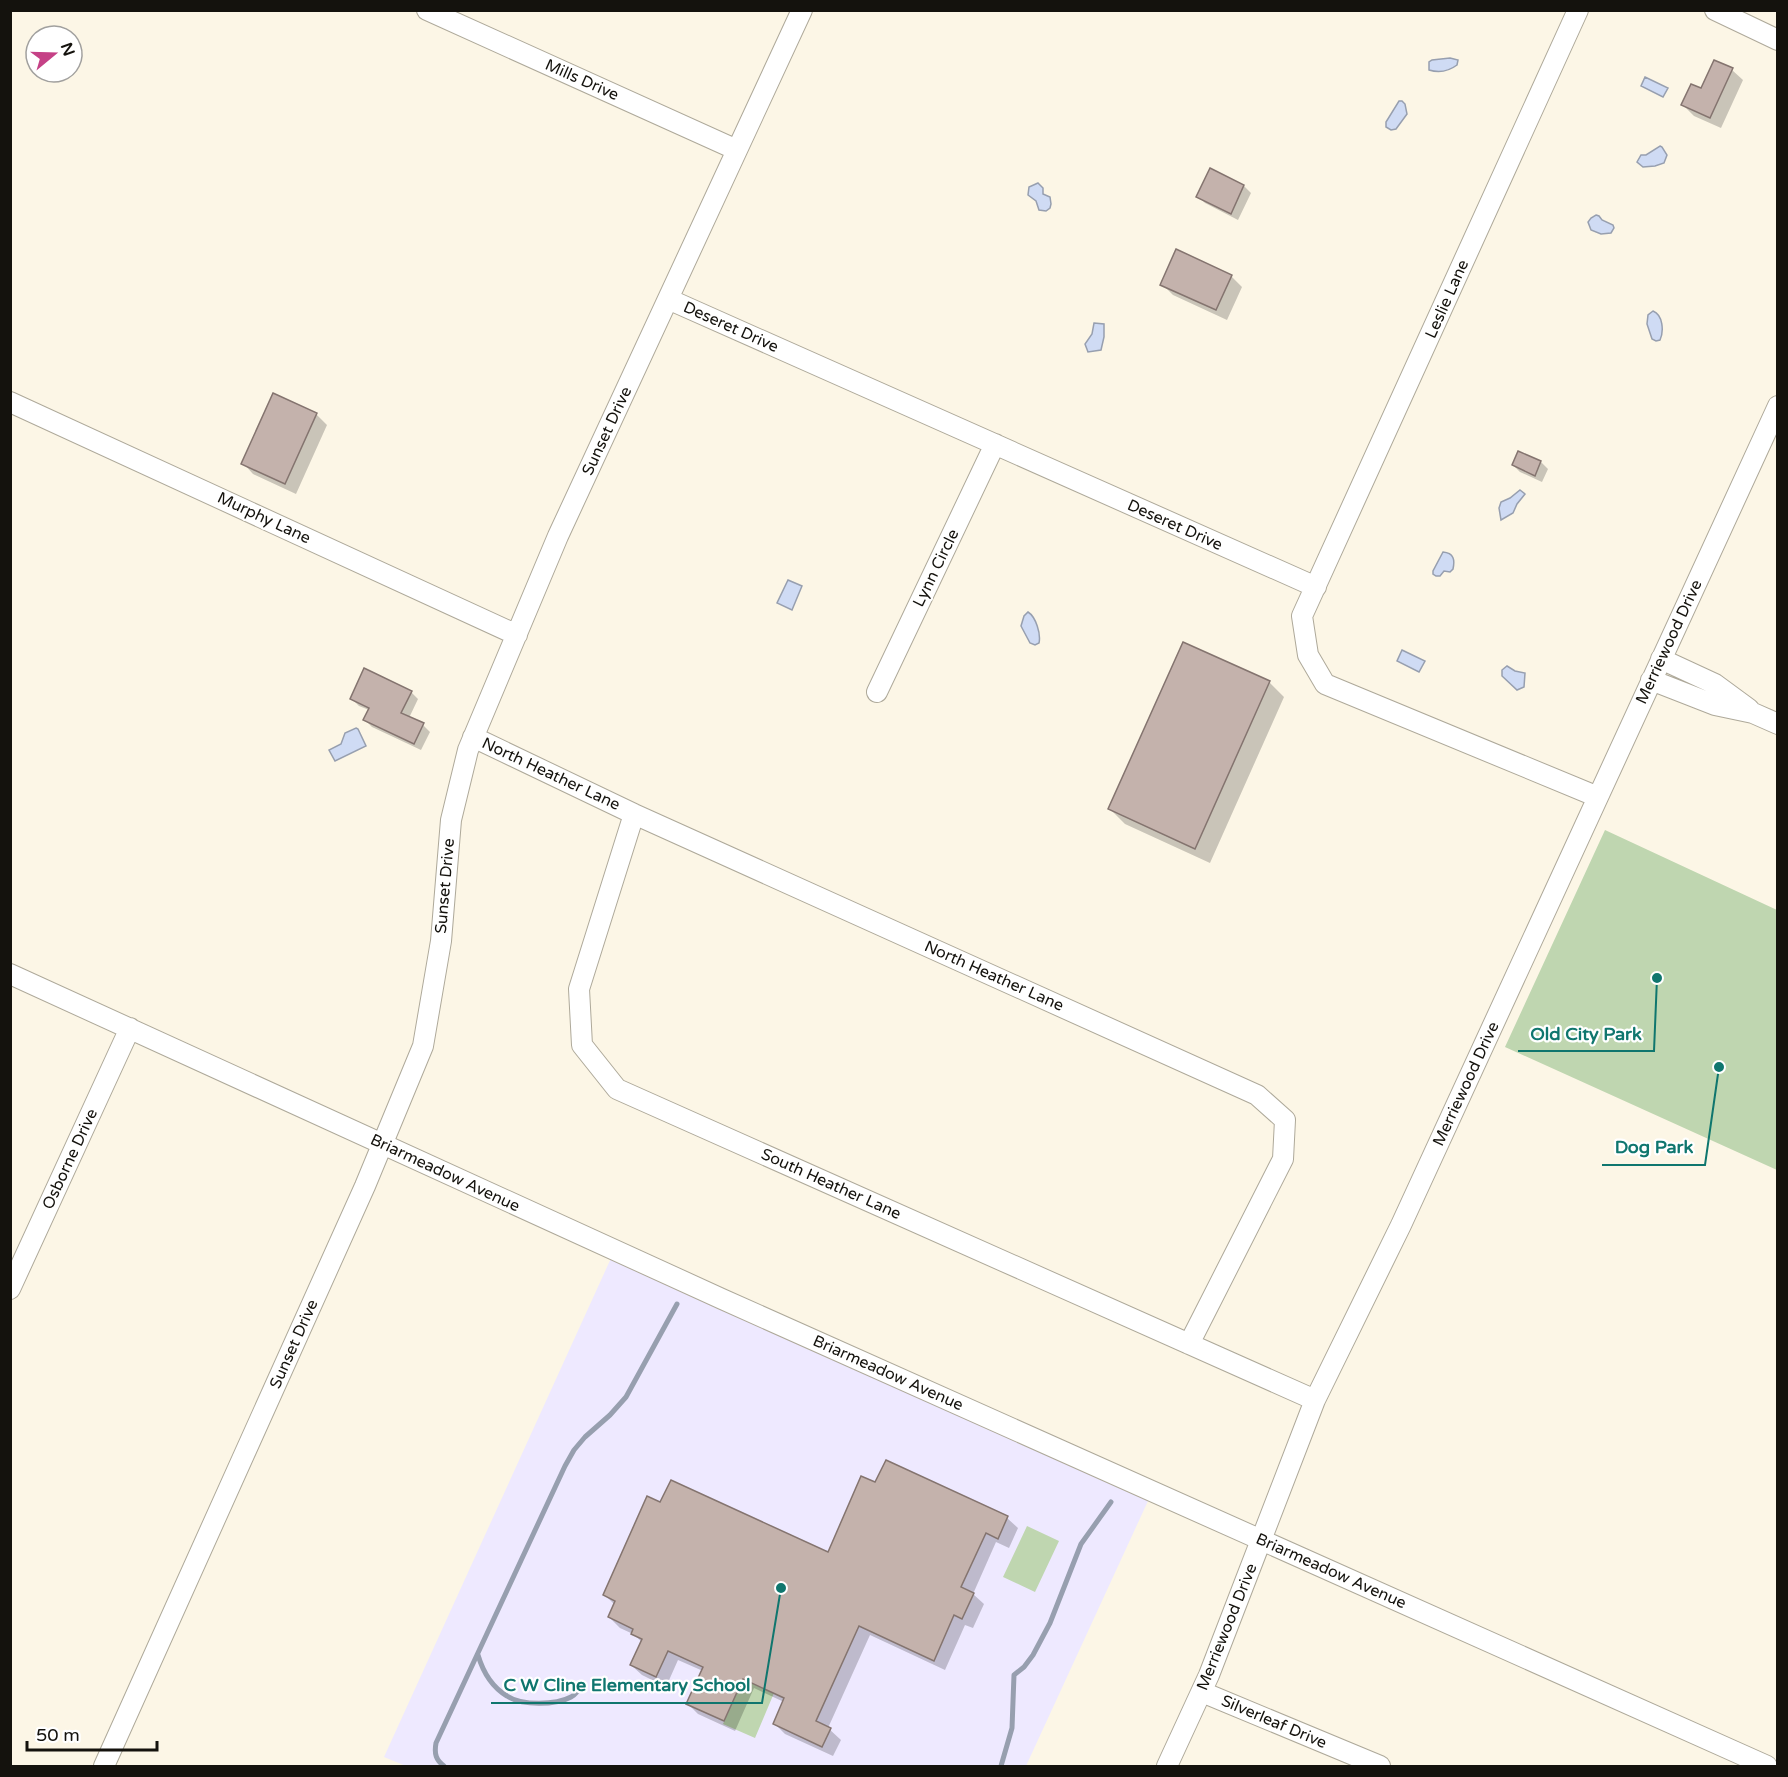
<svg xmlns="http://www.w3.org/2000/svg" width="1788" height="1777" viewBox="0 0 1788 1777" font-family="'Varela Round',sans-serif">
  <rect width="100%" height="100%" fill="#fcf6e6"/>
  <path fill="#eee9ff" d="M612,1256L1148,1501L1026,1766H406L384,1757Z"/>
  <path fill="#bfd6b0" d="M1605,830L1777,910V1170L1505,1047Z
    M1027,1526L1059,1541L1035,1592L1003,1577Z
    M744,1677L750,1682L774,1693L755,1738L723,1724Z"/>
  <path fill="#cfdbf4" stroke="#979faf" stroke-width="1.5" d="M1450,58L1458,60L1457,65C1449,71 1439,73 1429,70V62L1432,60Z
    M1645,77L1668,88L1663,97L1641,86Z
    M1399,101H1402L1405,104L1407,114L1396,129L1391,130L1386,127V122Z
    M1660,146L1662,147L1667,155L1664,163L1655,166L1643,167L1637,162L1641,155H1646Z
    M1038,183L1043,188V194L1050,197L1051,204L1050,208L1046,211L1039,210L1036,201L1028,195L1029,187Z
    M1596,215L1599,216L1602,220L1613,225L1614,228L1611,233L1601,234L1591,230L1588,222L1591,218Z
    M1653,311C1663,315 1664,331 1660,340L1656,341L1652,339L1647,324L1648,315Z
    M1094,323L1104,324V337L1101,350L1088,352L1085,344L1092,334Z
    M1520,490L1525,494L1517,504L1513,513L1501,520L1499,508L1501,502L1510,498Z
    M1443,552C1454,553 1455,560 1453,569L1450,572L1444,571L1440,576H1436L1433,574V571Z
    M788,580L802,586L792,610L777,603Z
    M1028,612C1036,617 1041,634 1039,643L1035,645L1030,643L1021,626L1024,616Z
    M1402,650L1425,661L1419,672L1397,661Z
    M1507,666L1515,671L1525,673L1524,687L1517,690L1502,676V670Z
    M356,728L358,729L366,746L335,761L329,750L341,744L345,733Z"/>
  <path fill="#0003" d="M1732,70L1743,80L1721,128L1694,116L1683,105Z
    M1210,170L1244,186L1251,193L1238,220L1205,203L1198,196Z
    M1231,276L1242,287L1227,320L1173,295L1162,284Z
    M316,414L327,425L296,494L253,474L243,463Z
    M1519,453L1541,462L1548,469L1542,482L1520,472L1513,465Z
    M1184,644L1270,683L1284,697L1210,863L1125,824L1110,809Z
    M411,692L418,699L409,718L423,725L430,732L421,750L372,727L365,720L369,710L359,706L352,699Z
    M887,1462L1007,1518L1018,1528L1009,1548L996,1542L973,1594L984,1604L973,1628L965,1625L945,1670L870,1635L828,1728L841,1740L833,1756L785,1734L774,1723L784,1702L754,1688L735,1731L698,1714L688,1704L703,1671L678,1660L666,1687L642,1675L631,1665L642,1642L633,1634L620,1628L609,1617L615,1605L605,1595L661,1504L828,1554L876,1484Z"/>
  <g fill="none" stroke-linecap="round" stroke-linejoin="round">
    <path stroke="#979faf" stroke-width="5" d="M478,1655C483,1672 492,1687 507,1696C522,1706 556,1705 571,1697C577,1694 580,1689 583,1683
      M444,1766C436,1760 434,1754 436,1743L565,1466L574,1450L585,1437L610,1415L626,1397L677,1304
      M1001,1766L1012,1728L1014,1675L1024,1667L1033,1655L1050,1623L1081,1544L1111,1502"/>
  </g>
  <path fill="#c4b2ac" stroke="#84746f" stroke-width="1.5" d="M1714,60L1733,68L1710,118L1681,105L1691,84L1701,88Z
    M1210,168L1244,185L1231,214L1196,197Z
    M1176,249L1232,275L1216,310L1160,285Z
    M273,393L317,413L285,484L241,464Z
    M1518,451L1541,461L1535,476L1512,465Z
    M1183,642L1270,681L1195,849L1108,809Z
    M364,668L412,691L401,713L424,723L414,744L363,720L369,708L350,699Z
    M886,1460L1008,1516L998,1539L986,1533L961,1587L974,1593L962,1619L954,1615L934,1661L859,1626L816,1721L831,1728L822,1747L773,1724L784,1698L743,1679L724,1721L686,1704L703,1667L668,1651L656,1677L630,1665L642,1639L631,1634L633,1629L608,1617L615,1601L603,1595L647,1496L660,1502L671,1480L828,1552L861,1476L875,1482Z"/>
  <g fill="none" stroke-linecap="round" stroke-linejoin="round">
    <defs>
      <path id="minor" d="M427,10L737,150
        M1578,10L1302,616L1308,655L1325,684L1598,797
        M1715,10L1778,40
        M668,299L1316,587
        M10,402L517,635
        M1661,659L1715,684L1749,709
        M1651,680L1715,705L1753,713L1778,724
        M877,692L995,444
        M473,737L634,814L1257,1095L1285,1120L1283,1159L1189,1344
        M634,814L579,989L582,1045L617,1089L1315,1400
        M10,974L722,1299L1767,1766
        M10,1289L130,1028
        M1202,1692L1380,1766
        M104,1766L365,1186L423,1046L441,941L451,820L468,750L558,536L802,10
        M1167,1766L1209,1675L1315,1400L1401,1225L1778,406"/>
    </defs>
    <use href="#minor" stroke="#aea99a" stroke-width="22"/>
    <use href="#minor" stroke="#fff" stroke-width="20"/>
  </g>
  <g text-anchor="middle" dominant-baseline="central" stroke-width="4.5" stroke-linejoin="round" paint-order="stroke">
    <g font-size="16" fill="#14120d" stroke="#fff">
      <text transform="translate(582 80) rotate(24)">Mills Drive</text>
      <text transform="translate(1447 299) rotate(-66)">Leslie Lane</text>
      <text transform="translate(731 327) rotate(24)">Deseret Drive</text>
      <text transform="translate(607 431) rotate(-65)">Sunset Drive</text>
      <text transform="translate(264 518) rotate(25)">Murphy Lane</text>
      <text transform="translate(1175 525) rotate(24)">Deseret Drive</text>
      <text transform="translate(936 568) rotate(-64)">Lynn Circle</text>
      <text transform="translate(1669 642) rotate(-65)">Merriewood Drive</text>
      <text transform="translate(551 774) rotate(25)">North Heather Lane</text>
      <text transform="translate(445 886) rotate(-85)">Sunset Drive</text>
      <text transform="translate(994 976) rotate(24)">North Heather Lane</text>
      <text transform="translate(1466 1084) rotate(-65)">Merriewood Drive</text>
      <text transform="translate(70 1159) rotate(-65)">Osborne Drive</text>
      <text transform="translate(445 1173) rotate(25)">Briarmeadow Avenue</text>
      <text transform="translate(831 1184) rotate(24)">South Heather Lane</text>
      <text transform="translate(294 1344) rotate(-66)">Sunset Drive</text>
      <text transform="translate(888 1373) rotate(24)">Briarmeadow Avenue</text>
      <text transform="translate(1331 1571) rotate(24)">Briarmeadow Avenue</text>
      <text transform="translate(1227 1627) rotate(-68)">Merriewood Drive</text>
      <text transform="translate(1274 1722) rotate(23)">Silverleaf Drive</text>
    </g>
  </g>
  <path fill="none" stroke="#0f766e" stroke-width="2" d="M1657 978L1654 1051H1518M1719 1067L1705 1165H1602M781 1588L762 1703H491"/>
  <g fill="#0f766e" stroke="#fff" stroke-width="2">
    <circle cx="1657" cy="978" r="6"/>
    <circle cx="1719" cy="1067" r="6"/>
    <circle cx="781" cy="1588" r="6"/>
  </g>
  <g font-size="18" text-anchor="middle" font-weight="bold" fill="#0f766e" stroke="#fff" stroke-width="4.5" stroke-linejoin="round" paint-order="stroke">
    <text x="1586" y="1040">Old City Park</text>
    <text x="1654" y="1153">Dog Park</text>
    <text x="627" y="1691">C W Cline Elementary School</text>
  </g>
  <rect width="1788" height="1777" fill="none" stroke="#14120d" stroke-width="24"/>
  <g transform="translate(54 54) rotate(71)"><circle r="28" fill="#ffffff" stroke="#a1a09e" stroke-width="1.5"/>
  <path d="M0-4.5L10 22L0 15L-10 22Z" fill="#c54186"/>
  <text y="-9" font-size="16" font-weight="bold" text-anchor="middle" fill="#14120d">N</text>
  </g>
  <path d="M27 1741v9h130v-9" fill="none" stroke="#14120d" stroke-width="3"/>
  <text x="36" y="1741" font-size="18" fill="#14120d" stroke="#ffffff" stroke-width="4.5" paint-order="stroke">50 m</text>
</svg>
